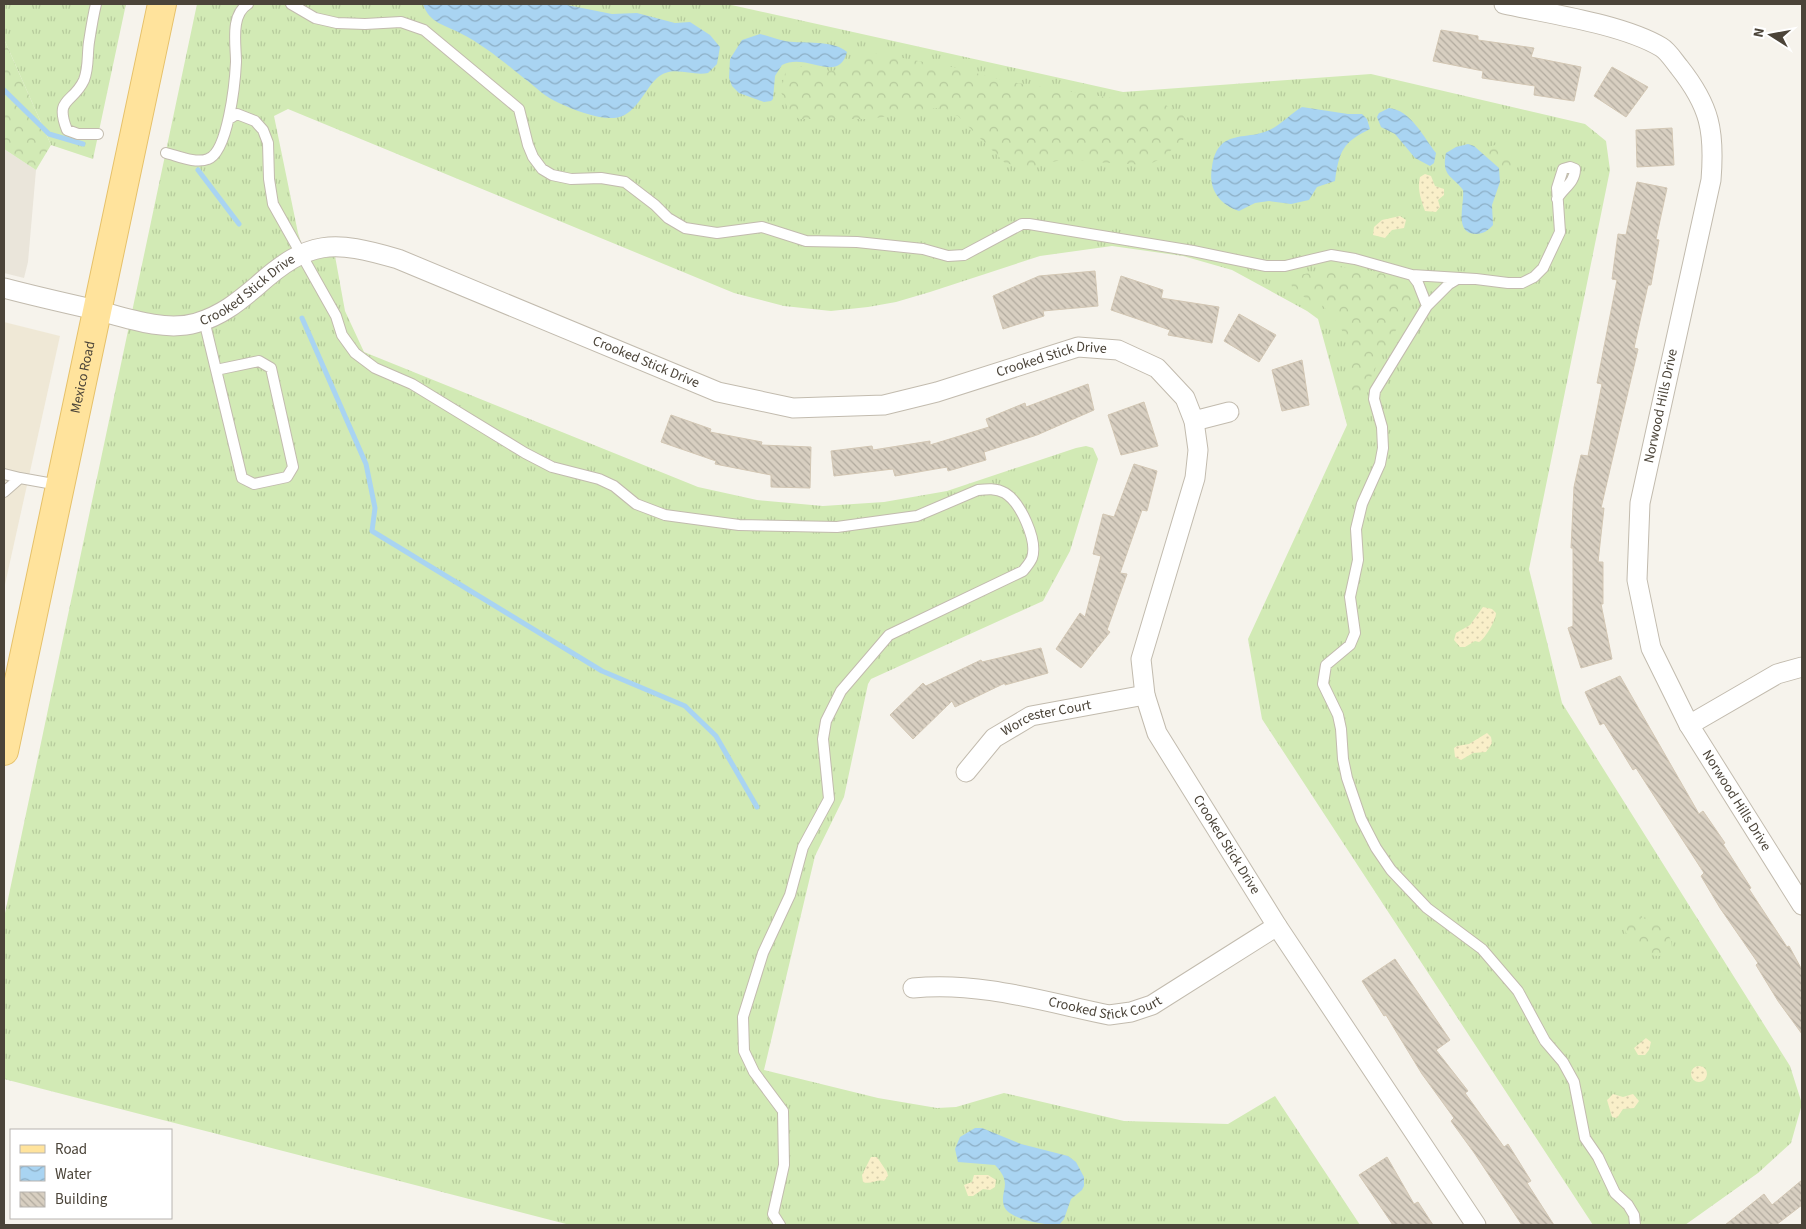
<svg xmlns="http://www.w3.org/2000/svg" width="1806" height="1229" viewBox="0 0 1806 1229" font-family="'Source Sans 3',sans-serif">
  <defs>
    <pattern id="grass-tufts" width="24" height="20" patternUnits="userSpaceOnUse" patternTransform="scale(1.25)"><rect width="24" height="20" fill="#d2eab5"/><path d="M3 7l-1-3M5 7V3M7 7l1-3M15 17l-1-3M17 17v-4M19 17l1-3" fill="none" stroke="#b6ca9c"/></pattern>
    <pattern id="forest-crowns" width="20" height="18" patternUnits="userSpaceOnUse" patternTransform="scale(1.25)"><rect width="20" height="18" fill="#d2eab5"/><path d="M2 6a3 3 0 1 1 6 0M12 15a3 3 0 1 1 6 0" fill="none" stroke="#b6ca9c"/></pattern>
    <pattern id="sand-dots" width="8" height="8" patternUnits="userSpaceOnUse" patternTransform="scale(1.25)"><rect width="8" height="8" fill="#f9efc9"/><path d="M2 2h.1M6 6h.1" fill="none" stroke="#d7cead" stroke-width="1.8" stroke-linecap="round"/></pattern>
    <pattern id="water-waves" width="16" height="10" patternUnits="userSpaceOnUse" patternTransform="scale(1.25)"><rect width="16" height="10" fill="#a9d4f2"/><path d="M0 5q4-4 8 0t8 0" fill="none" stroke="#8caec5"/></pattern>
    <pattern id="building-back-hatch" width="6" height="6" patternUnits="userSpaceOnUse" patternTransform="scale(1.25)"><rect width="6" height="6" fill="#d8cfc1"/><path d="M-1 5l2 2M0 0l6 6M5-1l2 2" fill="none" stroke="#b1aa9e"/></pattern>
  </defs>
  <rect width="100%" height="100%" fill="#f6f3ec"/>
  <path fill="#eae5da" d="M4,149L36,170L28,262L24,278L4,273Z"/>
  <path fill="#efe8d6" d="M4,322L60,336L4,589Z"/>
  <path fill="url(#grass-tufts)" d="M4,4H126L93,159L51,145L4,39Z
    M197,4H727L1123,92L1371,74L1585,124L1606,141L1610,170L1529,569L1562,703L1790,1066L1802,1104L1791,1143L1758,1173L1685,1225H1593L1262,719L1248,639L1347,425L1318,319L1307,311L1232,270L1183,256L1112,246L1040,256L930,292L896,302L868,307L831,311L784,306L734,293L288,109L274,116L298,233L307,260L335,256L345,311L364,352L698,487L757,500L823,506L884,502L947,491L1076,448L1086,446L1093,448L1098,459L1070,551L1043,601L871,679L868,684L844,797L815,856L764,1070L878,1098L937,1108L956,1107L1004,1093L1124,1121L1228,1124L1275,1096L1360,1225H570L4,1079V918Z"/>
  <path fill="url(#forest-crowns)" d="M4,39L51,145L36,170L4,149Z
    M869,52L957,68L1005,81L1130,101L1162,103L1182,114L1190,125L1183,140L1162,158L1148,165L1091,162L1070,158L1026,168L1005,163L958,116L937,108L870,119H799L788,109L781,92L786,69L810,65L829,71L839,70Z
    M1502,144L1507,146L1517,167L1515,173L1502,182L1499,165L1483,153L1491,146Z
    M1337,267C1358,268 1402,273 1413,292C1407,319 1393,332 1381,355C1374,368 1370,382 1363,394L1351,389L1348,371L1350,346L1348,340L1333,316L1323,306L1310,301L1297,292L1292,287L1290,277Z
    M1632,916C1648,917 1677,931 1671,951C1654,966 1628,944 1624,927L1626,920Z"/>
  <path fill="url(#sand-dots)" d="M1425,174L1431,176L1435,186L1444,189V195L1438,200L1440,207L1436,212L1425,211C1421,200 1417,189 1420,177Z
    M1400,216L1406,220L1404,228L1392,230L1385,238L1373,235L1374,227L1382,220Z
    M1483,607L1492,609L1496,613C1496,620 1485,639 1479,642L1475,641L1465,647H1460L1454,640L1456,633L1470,625Z
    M1487,733L1491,737L1492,743L1486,752L1473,753L1461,760L1455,757L1454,748L1457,746L1469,744Z
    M1646,1038L1651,1042L1649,1050L1645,1055H1638L1634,1048Z
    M1691 1074a8 8 0 1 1 16 0a8 8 0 1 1-16 0Z
    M1613,1094L1623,1097L1633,1094L1639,1101L1634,1108L1623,1109L1617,1118L1612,1117L1607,1100Z
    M871,1157H877L887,1172L888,1176L884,1181C876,1179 871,1185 863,1182L862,1175Z
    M974,1175H988L996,1180L995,1187L990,1190L983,1189L973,1196H968L964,1185L972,1182Z"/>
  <path fill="url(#water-waves)" d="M423,4H562L612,14L637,13L675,23L690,22L710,35L720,47L717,64L708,73C692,77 673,64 657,78C644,90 635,117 614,118C597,119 574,110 559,103C545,97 537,88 525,79C505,63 484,45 460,33C445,25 429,23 423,4Z
    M760,34C771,36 783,42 794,42C809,43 835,41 847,52C838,85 807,52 782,65L775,76L773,99L771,101L764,102L739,93L732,86L729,78L730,59L742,40Z
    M1302,107L1348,114H1362L1367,119L1370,129C1343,142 1339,151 1335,181L1317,187L1309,200L1291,204L1269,201L1255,203L1239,211C1218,204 1208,188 1212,167C1213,158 1216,149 1223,143C1235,134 1254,137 1267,131C1280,126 1290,114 1302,107Z
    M1389,108C1411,110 1424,138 1436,153L1434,163L1430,166L1415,158L1395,134L1381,127L1377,117L1379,113Z
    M1468,144L1474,146L1499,168L1500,182L1492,205L1493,225C1489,230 1483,234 1476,234C1453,233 1465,204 1463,190C1453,176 1441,177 1446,153L1456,147Z
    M975,1128H982L1021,1144L1068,1156L1076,1162L1084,1177V1186L1082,1190L1071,1199L1064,1219L1059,1225C1046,1225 1009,1220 1004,1206C999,1190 1014,1185 995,1165L958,1162L955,1149L960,1137Z"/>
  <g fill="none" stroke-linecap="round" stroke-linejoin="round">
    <path stroke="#a9d4f2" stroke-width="5" d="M4,90L49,134L83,144
      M198,170L239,224
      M302,318L366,464L375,508L372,531L602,671L685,706L716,736L757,807"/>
  </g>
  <path fill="url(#building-back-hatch)" stroke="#d3c7b4" d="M1441,30L1478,36V40L1534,48L1531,57L1581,67L1574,101L1534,95L1535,86L1482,78L1483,71L1433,61Z
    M1612,67L1648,87L1626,117L1594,96Z
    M1672,128L1674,165L1637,167L1636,130Z
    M1637,182L1667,188L1656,239L1659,240L1651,285H1648L1634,348L1638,349L1601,508H1604L1598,562H1603V604H1601L1612,659L1581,668L1568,628L1573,626V548H1571L1574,487L1581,455L1588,456L1602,384L1597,383L1617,280L1612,279L1618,234L1626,235Z
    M1095,271L1098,306L1043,311L1044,316L1003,329L993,296L1039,276Z
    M1121,276L1163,290L1161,298L1219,307L1212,343L1168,335L1170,330L1111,310Z
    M1239,314L1276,335L1259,362L1224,341Z
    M1302,360L1309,405L1282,411L1272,370Z
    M1088,384L1094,410L1037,435L984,452L986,460L948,471L947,467L895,476L893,469L834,476L831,451L872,446L873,450L930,441V445L989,427L986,419L1025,403L1026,407Z
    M1144,402L1158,446L1121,455L1108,415Z
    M671,415L711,429L710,432L762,442L761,445L811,447L810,488L771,487V475L715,464L716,461L661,442Z
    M1134,464L1157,471L1147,511L1142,510L1120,573L1127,574L1107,630L1110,632L1081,668L1056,649L1080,613L1085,617L1101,556L1093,554L1103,514L1114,517Z
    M1041,648L1048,673L1005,685V683L955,707L952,701L913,739L890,715L923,683L926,686L981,660L982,662Z
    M1620,676L1699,814L1703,811L1725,843L1723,844L1751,888L1749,889L1787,947L1789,946L1802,970V1034L1778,1001L1756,965L1758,963L1720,908L1701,876L1704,873L1636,768L1633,770L1604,723L1600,725L1585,692Z
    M1395,959L1450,1040L1436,1050L1468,1091L1465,1093L1504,1147L1508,1144L1531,1181L1527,1183L1554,1225H1522L1475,1154L1451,1121L1454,1118L1422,1074L1386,1015L1384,1016L1362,981Z
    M1387,1157L1414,1204L1418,1202L1433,1225H1393L1359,1175Z
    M1802,1180V1205L1776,1225H1725L1764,1194L1772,1205Z"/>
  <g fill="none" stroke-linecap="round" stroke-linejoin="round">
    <defs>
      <path id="service" d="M96,4C93,16 91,29 89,42C87,55 89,67 84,80C73,104 54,97 67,130L78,134H98
        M291,4L315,18L337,23L365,24L401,22L424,30L519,109L528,145L533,157L542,169L552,175L571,179L601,178L625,182L655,205L668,218L685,228L717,233L762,227L806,241L857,242L923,249L948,256L964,255L1022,224H1029L1193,251L1266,266H1285L1331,255L1355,259L1412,275L1418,283L1427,306
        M229,119L237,114L255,121L263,130L268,143L269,179L273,204L336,316L342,335L355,353L375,368L412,384L525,453L552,467L599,479L614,486L636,504L665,515L739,525L837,527L917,516L978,490C987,489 996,488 1005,493C1020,502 1038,540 1032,558C1030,563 1026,567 1023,571L889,635L841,691L826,721L823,739L829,799L803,847L790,895L763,953L743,1017L744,1051L754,1072L783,1111L784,1165L773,1214L780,1225
        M166,153C178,156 196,164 208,159C228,152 235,83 236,62C236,44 230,15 248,4
        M1412,275L1476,279L1508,283H1522L1534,277L1543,268L1560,232L1557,188L1563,169L1570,167L1575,169C1575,183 1563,188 1557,199
        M1459,278L1449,284L1427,306L1375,391L1374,399L1382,427L1383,448L1380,464L1362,504L1356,529L1358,560L1350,597L1355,633L1350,645L1326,665L1323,684L1338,715L1341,729L1343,759L1347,778L1361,819L1376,848L1391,870L1427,908L1482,949L1518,991L1545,1041L1563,1062L1574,1082L1585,1138L1598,1157L1615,1193L1628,1205L1634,1215L1635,1225
        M204,320L242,478L254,484L287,477L293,467L271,368L259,361L216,370
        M4,474L20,478
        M4,492L20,478L59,485"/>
      <g id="minor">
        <path id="s1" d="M1504,4C1550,14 1622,24 1661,47C1668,51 1674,61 1679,67C1710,106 1715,131 1711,180L1640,503L1637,580L1651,648L1689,725L1802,905"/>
        <path id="s2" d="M4,288C34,296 65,303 96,310C126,318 165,332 196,323C221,316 238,302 257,286C309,239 333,240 398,259L718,392L793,408L884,405L937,392L1078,347L1118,350L1157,368L1185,398L1194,421L1198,450L1195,478L1141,659L1145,695L1157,733L1277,926L1476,1225"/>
        <path d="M1194,421L1229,412"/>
        <path d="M1689,725L1777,674L1802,667"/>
        <path id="s3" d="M966,772L994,738L1031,716L1145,695"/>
        <path id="s4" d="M913,988C979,981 1045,1002 1109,1015L1131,1012L1152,1005L1277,926"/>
      </g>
      <g id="primary">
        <path id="s5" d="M4,751L162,4"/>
      </g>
    </defs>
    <use href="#service" stroke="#c2bbae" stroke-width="12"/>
    <use href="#minor" stroke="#c2bbae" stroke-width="21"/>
    <use href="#primary" stroke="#e6c16a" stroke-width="30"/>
    <use href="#service" stroke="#fff" stroke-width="10"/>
    <use href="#minor" stroke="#fff" stroke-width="19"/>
    <use href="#primary" stroke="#ffe39c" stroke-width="28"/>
  </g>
  <g text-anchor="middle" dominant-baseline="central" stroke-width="5" stroke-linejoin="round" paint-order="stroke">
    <g font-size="14" fill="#4b4439" stroke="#fff">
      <text stroke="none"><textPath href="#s2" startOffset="258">Crooked Stick Drive</textPath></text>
      <text stroke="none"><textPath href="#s2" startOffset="691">Crooked Stick Drive</textPath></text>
      <text stroke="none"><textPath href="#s2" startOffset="1111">Crooked Stick Drive</textPath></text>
      <text stroke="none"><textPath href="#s5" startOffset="382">Mexico Road</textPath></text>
      <text transform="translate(1661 406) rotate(-78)">Norwood Hills Drive</text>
      <text stroke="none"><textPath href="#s3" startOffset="101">Worcester Court</textPath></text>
      <text stroke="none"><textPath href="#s1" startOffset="964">Norwood Hills Drive</textPath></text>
      <text stroke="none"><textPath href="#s2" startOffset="1742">Crooked Stick Drive</textPath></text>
      <text stroke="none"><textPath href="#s4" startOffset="195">Crooked Stick Court</textPath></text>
    </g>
  </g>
  <rect width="1806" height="1229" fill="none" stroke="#4b4439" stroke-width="10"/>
  <rect x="10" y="1129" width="162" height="90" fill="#ffffff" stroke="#b7b4b0"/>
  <rect x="20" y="1145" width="25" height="8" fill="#ffe39c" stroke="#b7b4b0"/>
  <text x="55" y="1154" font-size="15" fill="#4b4439">Road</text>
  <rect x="20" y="1166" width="25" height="15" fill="url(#water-waves)" stroke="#b7b4b0"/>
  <text x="55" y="1179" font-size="15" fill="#4b4439">Water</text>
  <rect x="20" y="1192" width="25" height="15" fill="url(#building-back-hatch)" stroke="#b7b4b0"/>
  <text x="55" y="1204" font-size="15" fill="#4b4439">Building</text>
  <g transform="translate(1771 35) rotate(281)" stroke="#ffffff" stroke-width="4" paint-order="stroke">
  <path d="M0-4L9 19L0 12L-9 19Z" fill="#4b4439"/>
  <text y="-8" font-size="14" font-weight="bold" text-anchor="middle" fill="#4b4439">N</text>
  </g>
</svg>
